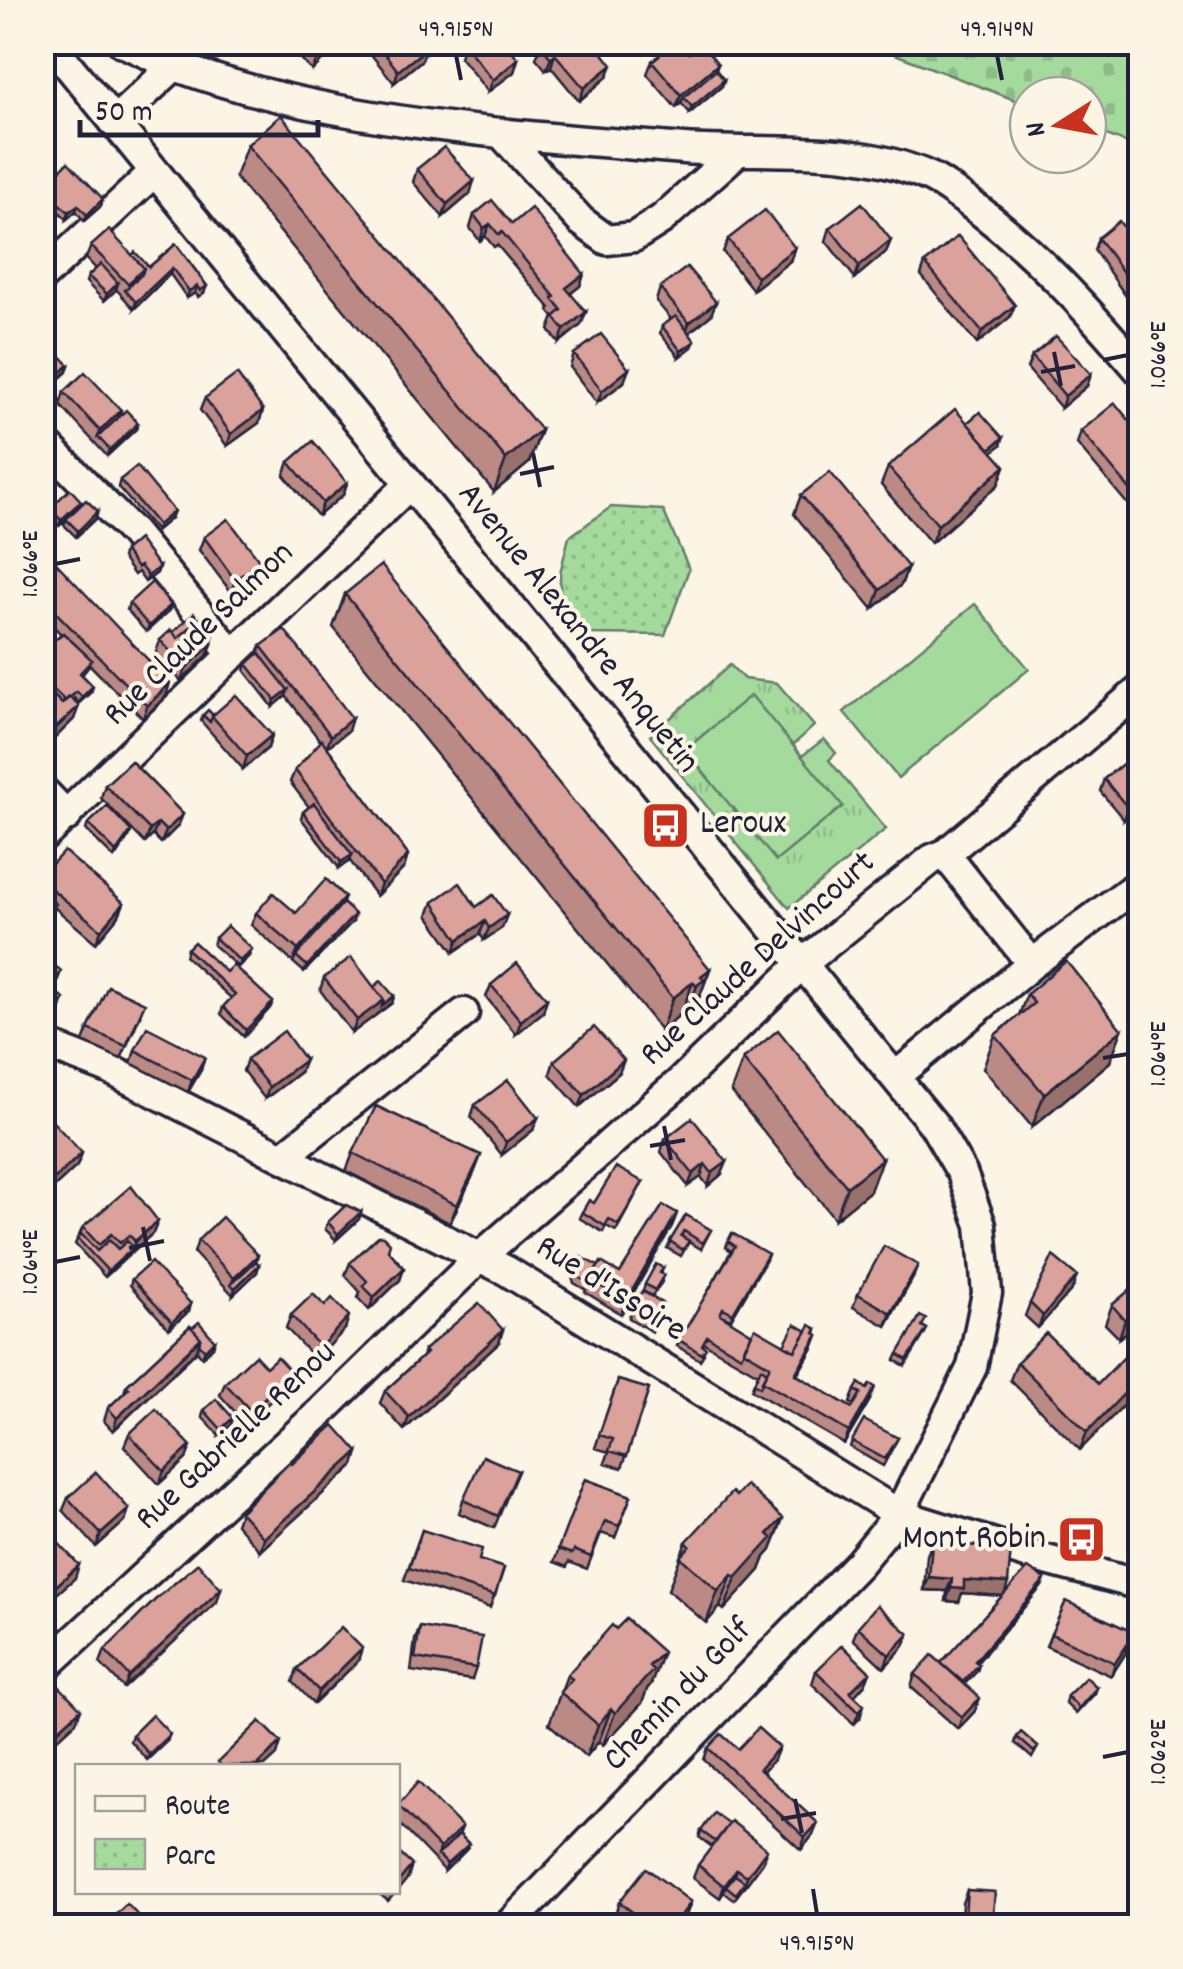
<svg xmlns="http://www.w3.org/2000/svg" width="1183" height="1969" viewBox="0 0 1183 1969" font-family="Dekko,sans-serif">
  <defs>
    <pattern id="grass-tufts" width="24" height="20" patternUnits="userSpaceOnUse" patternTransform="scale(2.5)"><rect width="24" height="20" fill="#a5da9d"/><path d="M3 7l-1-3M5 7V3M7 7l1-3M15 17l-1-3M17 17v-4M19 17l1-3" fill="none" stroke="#8ebb88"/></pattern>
    <pattern id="cemetery-stones" width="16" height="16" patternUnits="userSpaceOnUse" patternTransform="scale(2.5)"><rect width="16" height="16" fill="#a5da9d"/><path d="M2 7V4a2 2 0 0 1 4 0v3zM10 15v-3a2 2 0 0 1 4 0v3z" fill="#8ebb88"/></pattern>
    <pattern id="park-dots" width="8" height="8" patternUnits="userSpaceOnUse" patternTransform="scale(2.5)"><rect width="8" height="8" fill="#a5da9d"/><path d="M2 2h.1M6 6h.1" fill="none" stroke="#8ebb88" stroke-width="1.8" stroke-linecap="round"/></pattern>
  </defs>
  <rect width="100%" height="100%" fill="#fcf5e5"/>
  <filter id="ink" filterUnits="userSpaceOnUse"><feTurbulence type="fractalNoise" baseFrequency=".01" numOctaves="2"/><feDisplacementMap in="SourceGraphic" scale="20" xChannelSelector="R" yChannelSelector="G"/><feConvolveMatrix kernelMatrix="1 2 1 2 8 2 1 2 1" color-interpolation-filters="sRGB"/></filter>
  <g filter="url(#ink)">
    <path fill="url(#grass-tufts)" stroke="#647e6c" stroke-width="2.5" d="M730,665L744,679L777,683L814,726L793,745L802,756L824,739L836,753L829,760L886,829L789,908L650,736Z"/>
    <path fill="url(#cemetery-stones)" stroke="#647e6c" stroke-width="2.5" d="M866,43H1140V148L1088,128V95H1028V105Z"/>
    <path fill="url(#park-dots)" stroke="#647e6c" stroke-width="2.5" d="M611,507L663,510L689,569L665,635L591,634L560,600V573L569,537Z"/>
    <path fill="#a5da9d" stroke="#647e6c" stroke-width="2.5" d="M975,604L1029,669L898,778L844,712Z
      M751,695L843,806L776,861L685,750Z"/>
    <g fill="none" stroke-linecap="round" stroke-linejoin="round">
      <defs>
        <path id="street" d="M49,42L934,1125L962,1173L981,1225L987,1293L972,1367L899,1514L859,1563L508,1926
          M122,42C141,50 159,60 178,67C339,125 515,135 684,149C766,155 854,142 930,177C943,183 956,194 968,202C1033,249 1088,310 1140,371
          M114,122L174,66
          M502,134L581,221L607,240L634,237L662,219L736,153
          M42,277L154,172
          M42,440L133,533L233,655
          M42,790L67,816
          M42,838L410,484
          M1032,964L1140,883
          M42,1043L109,1069L507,1271L899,1514L1039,1558L1140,1585
          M895,1077L1032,964L945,854
          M284,1156L464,1013
          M42,1670L322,1411L480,1257L679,1083L802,964L932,859L945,854L1140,690"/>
      </defs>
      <use href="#street" stroke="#22223b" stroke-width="35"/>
      <use href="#street" stroke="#fcf5e5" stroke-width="28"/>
    </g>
    <path fill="#bc8a85" stroke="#22223b" stroke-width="2.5" d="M284,42H340L312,71Z
      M361,42H423L422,60L394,83Z
      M542,42L607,77L579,101L551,67L546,70L536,58Z
      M464,44L518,59L514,72L488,92L460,57Z
      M689,53L718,64L716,70L724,80L722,86L690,113L681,103L676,108L647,74L652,61Z
      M247,145L541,430L529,463L494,492L235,177Z
      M417,169L470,194L443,217L413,182Z
      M52,178L101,206L84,221L76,211L67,219L44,199L46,193L53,187L50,184Z
      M474,215L512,224L584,274L580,286L570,294L586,312L581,325L559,343L549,330L554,317L549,311L550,308L497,245L494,247L485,236L480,241L470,228Z
      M830,228L891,240L886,252L855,278L826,241Z
      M1098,238L1140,293L1130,302L1094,250Z
      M728,239L790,261L753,290L723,252Z
      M176,244L207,286L204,293L198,297L195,293L187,298L170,274L134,309L116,289L104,301L86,282L88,276L96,269L86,258L91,246L132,255L149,267Z
      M925,263L1010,317L977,344L921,275Z
      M660,288L711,315L689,333L692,347L679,357L660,333L662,326L671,319L656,301Z
      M574,354L624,382L597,403L570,367Z
      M1032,356L1091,374L1087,386L1061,408L1027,368Z
      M64,392L121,410L118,417L138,423L136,429L107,456L60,405Z
      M205,398L263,410L259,423L227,446L200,410Z
      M967,423L1003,438L1001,445L992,452L1005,466L998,485L931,543L881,485L888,467Z
      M1081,431L1140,434V517L1139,518L1077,444Z
      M289,462L347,483L343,495L318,516L284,475Z
      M120,480L171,518L156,531L118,487Z
      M801,495L908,567L901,585L873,609L794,514Z
      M79,506L96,518L76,537L64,525L66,520L59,526L48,515L50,508Z
      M204,537L261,566L256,578L249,583L247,579L231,592L199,550Z
      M42,548L166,696L143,719L90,665L82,675L93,686L91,692L79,703L74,698L72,700L74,719L52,741L43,732L42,621L53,632L49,645L61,634L42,615Z
      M124,551L159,567L157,573L145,582L138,572L134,575L122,558Z
      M345,594L710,969L698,1001L695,1004L692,1012L684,1018L681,1014L661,1030L333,627Z
      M129,603L171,605L169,611L146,632L127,610Z
      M173,632L212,644L207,656L181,681L156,653L160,640Z
      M261,646L348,731L327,747L408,855L404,868L376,896L350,861L339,868L301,818L303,812L309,807L290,782L295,770L321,742L286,696L273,707L245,671L247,664L259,653Z
      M203,715H213L272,735L268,748L243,769L201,721Z
      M1140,743V807L1124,820L1100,791L1104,779L1137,753Z
      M105,785L183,814L178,826L161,843L153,835L145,843L101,798Z
      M88,824L131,831L129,837L114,858L86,830Z
      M42,875L124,903L119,915L96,943L55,908L43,924Z
      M433,902L476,907L502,928L484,940L480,934L454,952L428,915Z
      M343,903L353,921L304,972L251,925L256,913H296Z
      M215,938L249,956L238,967L213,945Z
      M187,949L273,1002L270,1008L244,1037L221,1014L223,1007L231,998L185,956Z
      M42,956L61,971L56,984L52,989L60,1011L46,1025L42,1023Z
      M324,978L374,987L394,996L392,1003L352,1033L320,990Z
      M491,985L543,1012L516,1034L486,997Z
      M1027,994L1110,1062L1032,1127L983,1068L995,1035L1019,1015Z
      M140,1016L121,1059L83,1042L88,1029Z
      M135,1050L201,1070L188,1092L131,1063Z
      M247,1059L300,1072L265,1099L243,1071Z
      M743,1059L870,1191L835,1219L731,1091Z
      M554,1061L619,1073L579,1107L550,1074Z
      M475,1105L533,1130L502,1155L471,1117Z
      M42,1132L82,1153L77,1166L46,1195L42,1191Z
      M665,1139L722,1174L708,1186L701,1177L688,1186L661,1152Z
      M353,1153L481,1155L474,1173L450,1223L346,1171Z
      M643,1182L616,1231L606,1226L603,1232L579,1218L582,1212L594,1203Z
      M361,1212L359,1219L336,1240L325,1229L328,1222Z
      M677,1213L672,1226L621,1314L585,1292L586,1290L574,1283L572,1276L575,1269L598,1266L620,1273Z
      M686,1215L711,1230L701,1249L689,1242L681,1256L667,1248Z
      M158,1221L153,1233L105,1277L75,1244L83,1227Z
      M198,1240L258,1255L256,1261L259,1265L257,1272L233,1295L194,1253Z
      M728,1241L768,1254L731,1319L720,1315L752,1334L784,1345L807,1331L817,1329L816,1334L818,1335L813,1348L797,1375L852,1408L854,1405L850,1403L855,1390L870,1400L844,1444L751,1390L758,1374L704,1343L703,1345L704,1354L700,1360L677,1346L731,1251L726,1247Z
      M388,1250L404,1268L400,1280L369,1310L358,1298L360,1292L345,1275L350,1263Z
      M663,1268L661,1274L662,1282L652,1296L643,1291L645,1284Z
      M913,1278L886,1326L853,1307L858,1294Z
      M132,1279L191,1304L189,1311L169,1329L130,1285Z
      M1072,1289L1038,1328L1025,1316L1030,1303Z
      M1140,1297V1326L1138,1323L1119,1338L1105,1324L1112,1305Z
      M660,1309L654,1319L657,1321L652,1332L629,1318L631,1311Z
      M291,1315L345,1329L316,1360L286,1328Z
      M190,1326L213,1347L202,1357L197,1351L113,1431L104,1421L108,1408L124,1393L126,1386Z
      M924,1327L927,1329L924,1335L905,1366L895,1360L898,1354Z
      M1140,1341V1388L1080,1450L1010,1380L1017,1362L1098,1384Z
      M499,1343L404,1430L380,1403L385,1391L422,1357L424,1350Z
      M266,1367L291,1372L287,1385L246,1424L220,1395L225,1383Z
      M618,1380L649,1389L622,1468L605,1463L609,1452L595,1448Z
      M204,1410L231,1425L219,1435L202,1417Z
      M129,1434L186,1459L159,1484L124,1446Z
      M898,1438L883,1466L850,1447L852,1441Z
      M358,1452L354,1465L260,1551L236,1524L240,1512L292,1464Z
      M518,1471L494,1528L459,1513L463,1500Z
      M585,1479L631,1496L615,1538L601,1533L587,1569L569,1562L567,1567L554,1562Z
      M736,1496L783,1518L771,1550L765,1557L760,1570L724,1610L720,1607L706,1623L668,1590L686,1542Z
      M68,1498L125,1521L96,1547L63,1510Z
      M422,1530L479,1560L504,1568L490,1608L404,1580Z
      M932,1543L1005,1593L1045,1579L1042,1586L977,1663L979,1664L977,1671L964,1684L975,1711L958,1729L911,1687L915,1674L941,1663L1002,1596L962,1593L959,1602L946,1601L947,1591L924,1590L927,1555Z
      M217,1602L124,1688L100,1663L105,1650Z
      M420,1627L476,1668L472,1680L411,1671L415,1640Z
      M858,1627L909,1634L904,1646L884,1668L853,1639Z
      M1135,1633L1131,1645L1111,1676L1046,1646L1051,1634Z
      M358,1661L314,1704L293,1682L297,1669Z
      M816,1671L870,1672L865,1684L854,1696L860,1718L854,1724L812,1684Z
      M567,1675L651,1684L647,1689L642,1703L603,1745L599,1741L586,1757L549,1724Z
      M1097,1687L1095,1693L1076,1714L1065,1703L1067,1696Z
      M132,1735L167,1741L147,1760L130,1741Z
      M1017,1737L1038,1747L1032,1758L1015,1743Z
      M779,1747L774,1759L763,1772L813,1835L801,1850L704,1760L708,1748L738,1749Z
      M398,1804L462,1827L459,1834L469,1844L466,1850L445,1871L398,1822Z
      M701,1831L763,1862L734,1900L724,1892L720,1898L693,1878L698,1865L712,1847L699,1837Z
      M967,1890L992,1926H961L962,1903Z
      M377,1892H396L388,1901Z
      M619,1902H691L686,1915L677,1926H630L615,1915Z"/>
    <path fill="#99716c" stroke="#22223b" stroke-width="2.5" d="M333,42H340L312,71L317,59Z
      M427,48L422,60L394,83L398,71Z
      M555,54L551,67L546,70L551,58Z
      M518,59L514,72L488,92L493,80Z
      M718,64L713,76L684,97L681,103L676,108L681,95Z
      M612,65L607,77L579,101L584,88Z
      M724,80L722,86L690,113L692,107Z
      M474,181L470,194L443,217L447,204Z
      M103,199L101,206L84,221L87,215Z
      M78,205L76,211L67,219L69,212Z
      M490,224L485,236L480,241L484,228Z
      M891,240L886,252L855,278L859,266Z
      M795,248L790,261L753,290L757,277Z
      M172,268L170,274L134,309L136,302Z
      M584,274L580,286L561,301L566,288Z
      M118,283L116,290L104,301L107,294Z
      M1140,285V293L1130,302L1135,289Z
      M197,286L195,293L187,298L189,291Z
      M716,302L711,315L685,336L689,323Z
      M1015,305L1010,317L977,344L982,332Z
      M586,312L581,325L559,343L564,330Z
      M695,341L692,347L679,357L681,351Z
      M69,365L67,372L42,394V386L58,371Z
      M629,369L624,382L597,403L602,391Z
      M1091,374L1087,386L1061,408L1065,396Z
      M121,410L116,423L98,437L100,431Z
      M263,410L259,423L227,446L231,434Z
      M138,423L136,429L107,456L110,450Z
      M541,430L529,463L494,492L506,459Z
      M1003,438L1001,445L987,456L989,450Z
      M1005,466L998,485L931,543L938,525Z
      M347,483L343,495L318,516L323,503Z
      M81,501L78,508L59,526L61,520Z
      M98,511L96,518L76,537L78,531Z
      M174,511L171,518L156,531L158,525Z
      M261,566L256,578L249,583L254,570Z
      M159,567L157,573L145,582L148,576Z
      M252,567L247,579L231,592L235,580Z
      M908,567L901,585L873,609L880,590Z
      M171,605L169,611L146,632L149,626Z
      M53,632L49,645L42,652V644Z
      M212,644L207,656L181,681L186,668Z
      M170,683L166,696L143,719L147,706Z
      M93,686L91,692L79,703L82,697Z
      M288,690L286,696L273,707L275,700Z
      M79,706L74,719L52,741L56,728Z
      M352,718L348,731L326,748L331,736Z
      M272,735L268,748L243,769L247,756Z
      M1140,798V807L1124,820L1128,808Z
      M183,814L178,826L161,843L166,831Z
      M158,823L153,835L145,843L150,830Z
      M131,831L129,837L114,858L116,852Z
      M352,855L349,861L339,868L341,862Z
      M408,855L404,868L376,896L381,884Z
      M345,897L340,910L296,956L293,962L298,950Z
      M124,903L119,915L96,943L101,930Z
      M355,914L353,921L304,972L307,966Z
      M507,915L502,928L484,940L489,928Z
      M485,921L480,934L454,952L458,940Z
      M252,949L249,956L238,967L240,961Z
      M710,969L698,1001L695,1004L692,1012L684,1018L701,976Z
      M61,971L56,984L44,998L49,986Z
      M693,982L681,1014L661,1030L673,998Z
      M394,996L392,1003L352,1033L357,1020L384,1000Z
      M64,999L60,1011L46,1025L51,1012Z
      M547,999L543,1012L516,1034L521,1021Z
      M273,1002L270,1008L244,1037L246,1030Z
      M1122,1030L1110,1062L1032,1127L1044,1094Z
      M205,1057L201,1070L188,1092L192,1080Z
      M305,1060L300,1072L265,1099L269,1087Z
      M624,1060L619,1073L579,1107L584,1095Z
      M538,1118L533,1130L502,1155L506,1142Z
      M82,1153L77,1166L46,1195L51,1182Z
      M481,1155L474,1173L450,1223L457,1205Z
      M882,1159L870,1191L835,1219L847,1187Z
      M727,1162L722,1174L708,1186L712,1173Z
      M705,1164L701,1177L688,1186L693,1174Z
      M361,1212L359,1219L336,1240L338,1234Z
      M677,1213L672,1226L621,1314L626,1301Z
      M158,1221L153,1233L105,1277L108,1271L133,1248L135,1241Z
      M768,1254L766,1260L731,1319L733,1313Z
      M258,1255L253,1268L231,1284L234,1278Z
      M259,1265L257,1272L233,1295L235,1288Z
      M918,1265L913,1278L886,1326L891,1313Z
      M404,1268L400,1280L369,1310L374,1297Z
      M1077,1276L1072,1289L1038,1328L1043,1316Z
      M191,1304L189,1311L169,1329L172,1322Z
      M1140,1308V1316L1138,1323L1119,1338L1125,1320Z
      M349,1316L345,1329L316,1360L320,1347Z
      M503,1330L499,1343L404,1430L409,1417Z
      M818,1335L813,1348L790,1387L795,1374Z
      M201,1338L197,1350L113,1431L117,1418Z
      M215,1341L213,1347L202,1357L205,1350Z
      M291,1372L287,1385L246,1424L251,1411Z
      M1140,1377V1388L1080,1450L1087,1432Z
      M875,1387L870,1400L844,1444L849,1432Z
      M233,1418L231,1425L219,1435L221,1429Z
      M191,1446L186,1459L159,1484L164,1471Z
      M358,1452L354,1465L260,1551L264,1538Z
      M129,1509L125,1521L96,1547L101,1534Z
      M783,1518L771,1550L765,1557L760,1570L724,1610L736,1578L768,1534Z
      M79,1565L75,1578L42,1607L44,1597Z
      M732,1575L720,1607L706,1623L718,1591Z
      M929,1577L952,1579L947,1591L924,1590Z
      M1045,1579L1042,1586L973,1667L975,1661Z
      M964,1580L1008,1583L1004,1596L962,1593L959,1602L946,1601L951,1588Z
      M221,1589L217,1602L124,1688L129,1676Z
      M1135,1633L1131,1645L1111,1676L1115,1663Z
      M909,1634L904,1646L884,1668L889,1655Z
      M362,1648L358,1661L314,1704L319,1691Z
      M663,1652L651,1684L647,1689L642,1703L603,1745L615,1713L649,1666Z
      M979,1664L977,1671L956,1693L958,1687Z
      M870,1672L865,1684L849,1702L850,1692Z
      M1097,1687L1095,1693L1076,1714L1079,1708Z
      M980,1698L975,1711L958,1729L962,1717Z
      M864,1705L860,1718L854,1724L859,1712Z
      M81,1709L76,1722L42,1753V1745Z
      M611,1709L599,1741L586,1757L598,1725Z
      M170,1734L167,1741L147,1760L149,1754Z
      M281,1742L277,1755L265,1766H257Z
      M779,1747L774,1759L755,1781L759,1769Z
      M818,1823L813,1835L801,1850L805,1837Z
      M462,1827L457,1840L438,1855L440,1848Z
      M469,1844L466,1850L445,1871L447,1864Z
      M767,1849L763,1862L743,1889L747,1876Z
      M412,1865L408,1878L398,1890V1882Z
      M737,1869L733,1881L726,1886L720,1898L724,1886Z
      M691,1902L686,1915L677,1926H673Z"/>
    <path fill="#dba19b" stroke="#22223b" stroke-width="2.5" d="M301,42H333L317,59Z
      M376,42H423L427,48L398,71Z
      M466,42H506L518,59L493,80L464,44Z
      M542,42H594L612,65L584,88L555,54L551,58L541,46Z
      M675,42H680L689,53L701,43L718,64L681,95L652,61Z
      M716,70L724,80L692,107L684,97Z
      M281,115L541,430L506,459L247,145Z
      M444,147L474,181L447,204L417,169Z
      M68,162L103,199L87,215L78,205L69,212L46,193L57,183L52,178Z
      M492,200L512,224L531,208L584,274L566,288L586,312L564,330L554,317L562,310L553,299L555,297L502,232L499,235L490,224L484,228L474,215Z
      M862,203L891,240L859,266L830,228Z
      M765,210L795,248L757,277L728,239Z
      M1119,221L1127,232L1132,228L1140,239V285L1135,289L1098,238Z
      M109,230L144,268L128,284L91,246Z
      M958,236L1015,305L982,332L925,263Z
      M176,244L207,286L200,291L197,286L189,291L172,268L136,302L125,290L142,274L144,268L132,255L135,252L149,267Z
      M101,264L118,283L107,294L88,276Z
      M687,267L716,302L689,323L660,288Z
      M676,316L695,341L681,351L662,326Z
      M601,334L629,369L602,391L574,354Z
      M1056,336L1091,374L1065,396L1032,356Z
      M42,341H46L69,365L56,377L58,371L42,354Z
      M42,354L58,371L42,386Z
      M85,372L121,410L100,431L64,392Z
      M237,374L263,410L231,434L205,398Z
      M1115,403L1140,434V501L1081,431Z
      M955,409L1005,466L938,525L888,467Z
      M126,410L138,423L110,450L98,437Z
      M980,412L1003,438L990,449L967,423Z
      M313,441L347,483L323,503L289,462Z
      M137,466L174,511L158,525L120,480Z
      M830,472L908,567L880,590L801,495Z
      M70,489L81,501L61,520L50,508Z
      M86,500L98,511L78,531L66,519Z
      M228,519L260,561L261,566L254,570L252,567L235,580L204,537Z
      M138,539L159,567L148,576L140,566L137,568L124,551Z
      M42,548L170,683L147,706L42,598Z
      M381,565L710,969L701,976L704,980L696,986L693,982L673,998L345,594Z
      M152,582L171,605L149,626L129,603Z
      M194,613L199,620L178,638L173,632Z
      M203,616L214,630L212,644L186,668L160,640L171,630L178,638Z
      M42,621L53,632L42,644Z
      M284,629L352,718L331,736L261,646Z
      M63,633L92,660L80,673L93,686L82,697L77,692L65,701L42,679V650Z
      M259,653L288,690L275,700L247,664Z
      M42,684L62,704L69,697L79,706L56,728L47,719L42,723Z
      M236,695L272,735L247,756L212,716Z
      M208,710L213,715L210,722L203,715Z
      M322,740L408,855L381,884L295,770Z
      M1140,750V798L1128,808L1104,779Z
      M131,761L183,814L166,831L158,823L150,830L105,785Z
      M314,803L352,855L341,862L303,812Z
      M107,806L131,831L116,852L88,824Z
      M64,851L124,903L101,930L42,881V875Z
      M326,879L345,897L298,950L256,913L273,893L296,913Z
      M460,883L476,907L493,895L507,915L489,928L485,921L458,940L433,902Z
      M42,892L56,904L45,918L42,916Z
      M343,903L355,914L307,966L296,956Z
      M227,926L252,949L240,961L215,938Z
      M194,942L226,972L233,965L273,1002L246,1030L223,1007L235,994L187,949Z
      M42,956L61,971L49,986L64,999L51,1012L42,1009Z
      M351,957L384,1000L357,1020L324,978Z
      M1066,961L1122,1030L1044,1094L995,1035L1034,1003L1027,994Z
      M517,963L547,999L521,1021L491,985Z
      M381,981L394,996L382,1006L384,1000L374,987Z
      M108,986L145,1003L126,1046L88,1029Z
      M147,1027L205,1057L192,1080L135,1050Z
      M594,1027L624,1060L584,1095L554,1061Z
      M778,1030L882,1159L847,1187L743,1059Z
      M284,1031L305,1060L269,1087L247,1059Z
      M508,1080L538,1118L506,1142L475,1105Z
      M376,1106L481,1155L457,1205L353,1153Z
      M692,1118L727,1162L712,1173L705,1164L693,1174L665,1139Z
      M53,1122L82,1153L51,1182L42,1174V1132Z
      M616,1167L643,1182L618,1225L609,1219L605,1226L582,1212L589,1200L594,1203Z
      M131,1186L158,1221L135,1241L129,1235L120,1243L111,1234L99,1245L83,1227Z
      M346,1205L361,1212L338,1234L328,1222Z
      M663,1205L677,1213L626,1301L590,1280L601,1262L620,1273Z
      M686,1215L711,1230L703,1243L684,1231L681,1236L689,1241L683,1250L670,1241Z
      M222,1217L258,1255L234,1278L198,1240Z
      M732,1233L768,1254L733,1313L723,1308L720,1314L752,1334L741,1356L707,1336L702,1345L706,1348L702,1354L679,1340L735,1246L728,1241Z
      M81,1234L97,1251L109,1240L118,1249L127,1241L133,1248L108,1271L77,1238Z
      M378,1236H383L390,1243L388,1250L404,1268L374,1297L363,1286L367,1281L350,1263Z
      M884,1246L918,1265L891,1313L858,1294Z
      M1053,1256L1077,1276L1043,1316L1030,1303Z
      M581,1257L598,1266L589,1283L576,1276L575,1269Z
      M256,1261L259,1265L235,1288L231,1284Z
      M151,1262L191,1304L172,1322L132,1279Z
      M656,1264L663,1268L660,1273L664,1275L655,1290L645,1284Z
      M1132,1288L1140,1297V1308L1125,1320L1112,1305Z
      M642,1291L662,1303L656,1313L650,1310L647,1315L657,1321L655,1325L631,1311Z
      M313,1294L325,1306L332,1298L349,1316L320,1347L291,1315Z
      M479,1303L503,1330L409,1417L385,1391L426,1353L424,1350Z
      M920,1316L926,1319L922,1326L927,1329L907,1360L898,1354Z
      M199,1322L215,1341L205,1350L199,1344L201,1338L192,1328Z
      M795,1324L807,1331L795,1351L784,1345Z
      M810,1325L817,1329L815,1333L818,1335L795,1374L852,1408L861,1393L855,1390L859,1383L867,1389L870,1384L875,1387L849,1432L762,1381L770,1366L743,1350L755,1328L795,1351Z
      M190,1326L201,1338L117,1418L108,1408L129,1388L126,1386Z
      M1046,1333L1098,1384L1140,1341V1377L1087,1432L1017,1362Z
      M255,1355L266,1367L277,1357L291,1372L251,1411L225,1383Z
      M761,1368L767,1372L760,1387L754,1383Z
      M618,1380L649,1389L627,1456L609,1451L613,1439L599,1435Z
      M216,1399L233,1418L221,1429L204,1410Z
      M156,1409L191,1446L164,1471L129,1434Z
      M864,1420L898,1438L885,1459L852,1441Z
      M334,1425L358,1452L264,1538L240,1512L290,1462L292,1464Z
      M483,1456L518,1471L498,1516L463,1500Z
      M96,1472L129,1509L101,1534L68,1498Z
      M42,1475L52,1484L42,1493Z
      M585,1479L631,1496L619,1526L605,1521L591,1557L574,1550L572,1554L558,1549Z
      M746,1485L783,1518L768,1534L772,1538L736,1578L732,1575L718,1591L680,1557L690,1546L686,1542L732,1492L736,1496Z
      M422,1530L482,1549L479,1560L504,1568L495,1596L409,1568Z
      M51,1535L79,1565L44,1597L42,1596V1542Z
      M932,1543L1011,1548L1008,1583L964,1580V1589L951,1588L952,1579L929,1577Z
      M198,1563L221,1589L129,1676L105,1650L155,1600Z
      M1028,1568L1045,1579L975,1661L979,1664L963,1682L941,1663Z
      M1066,1601L1135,1633L1115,1663L1051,1634Z
      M877,1605L909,1634L889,1655L858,1627Z
      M626,1619L663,1652L649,1666L653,1670L615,1713L611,1709L598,1725L560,1692L572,1679L567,1675L612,1625L616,1629Z
      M341,1627L362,1648L319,1691L297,1669Z
      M420,1627L482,1637L476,1668L415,1658Z
      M842,1645L870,1672L850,1692L864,1705L859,1712L816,1671Z
      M932,1655L980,1698L962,1717L915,1674Z
      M1086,1677L1097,1687L1079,1708L1067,1696Z
      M56,1683L81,1709L42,1745V1695Z
      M152,1715L170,1734L149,1754L132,1735Z
      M260,1721L281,1742L257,1766H222L218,1762Z
      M758,1728L779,1747L759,1769L818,1823L805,1837L708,1748L721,1734L738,1749Z
      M1021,1732L1038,1747L1034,1752L1017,1737Z
      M418,1782L462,1827L440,1848L398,1805Z
      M714,1813L729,1824L716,1842L701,1831Z
      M731,1821L767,1849L747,1876L737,1869L724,1886L698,1865Z
      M459,1834L469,1844L447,1864L438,1855Z
      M398,1852L412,1865L398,1882Z
      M646,1868L691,1902L673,1926H651L619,1902Z
      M735,1875L745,1882L736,1894L726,1886Z
      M967,1890L995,1892L992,1926H964Z
      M127,1904L147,1925L103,1926Z"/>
  </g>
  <path fill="none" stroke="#22223b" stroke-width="4" d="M456,55L461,80M997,55L1002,80M1054,352L1061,386M1103,360L1128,355M1041,372L1075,366M533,453L540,487M520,474L554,467M55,564L80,559M1103,1058L1128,1054M664,1126L671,1160M650,1146L685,1140M143,1227L150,1261M129,1248L164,1241M55,1262L80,1257M1103,1757L1128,1752M795,1799L802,1833M781,1819L816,1813M813,1889L817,1914"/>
  <defs>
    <symbol id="bus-square" viewBox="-11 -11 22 22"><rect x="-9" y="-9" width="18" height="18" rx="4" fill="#c8321e" stroke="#fcf5e5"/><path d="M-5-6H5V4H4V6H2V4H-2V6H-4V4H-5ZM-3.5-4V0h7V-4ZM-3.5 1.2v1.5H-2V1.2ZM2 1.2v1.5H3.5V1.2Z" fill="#fff"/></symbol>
  </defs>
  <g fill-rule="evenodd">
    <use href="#bus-square" x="638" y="798" width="55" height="55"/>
    <use href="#bus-square" x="1054" y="1512" width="55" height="55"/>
  </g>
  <g text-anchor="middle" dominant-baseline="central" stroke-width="8" stroke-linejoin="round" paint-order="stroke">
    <g font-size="35" fill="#22223b" stroke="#fcf5e5">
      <text transform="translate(577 629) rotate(51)">Avenue Alexandre Anquetin</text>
      <text transform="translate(200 635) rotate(-44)">Rue Claude Salmon</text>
      <text transform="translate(759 960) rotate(-42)">Rue Claude Delvincourt</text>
      <text transform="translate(610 1290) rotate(32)">Rue d'Issoire</text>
      <text transform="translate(237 1437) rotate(-43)">Rue Gabrielle Renou</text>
      <text transform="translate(679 1696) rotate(-46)">Chemin du Golf</text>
    </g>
    <g font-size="35" fill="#22223b" stroke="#fcf5e5" text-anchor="start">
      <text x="700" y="825">Leroux</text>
      <text x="1046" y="1540" text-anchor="end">Mont Robin</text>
    </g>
  </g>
  <rect width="1183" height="1969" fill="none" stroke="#fcf5e5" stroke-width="110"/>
  <rect x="75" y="1764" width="325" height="130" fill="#fcf5e5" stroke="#a5a1a1" stroke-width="2.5"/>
  <rect x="95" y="1796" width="50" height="15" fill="#fcf5e5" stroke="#a5a1a1" stroke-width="2.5"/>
  <text x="165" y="1814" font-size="30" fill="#22223b">Route</text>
  <rect x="95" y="1839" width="50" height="30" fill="url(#park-dots)" stroke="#a5a1a1" stroke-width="2.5"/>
  <text x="165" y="1864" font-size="30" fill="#22223b">Parc</text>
  <g transform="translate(1058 125) rotate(259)"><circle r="48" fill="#fcf5e5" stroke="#a5a1a1" stroke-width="2.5"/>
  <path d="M0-8L18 38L0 25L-18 38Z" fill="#c8321e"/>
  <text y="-15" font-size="28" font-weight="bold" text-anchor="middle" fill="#22223b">N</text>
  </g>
  <path d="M80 120v15h238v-15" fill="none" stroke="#22223b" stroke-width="5"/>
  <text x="95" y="120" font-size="30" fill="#22223b" stroke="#fcf5e5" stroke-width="8" paint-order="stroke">50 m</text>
  <rect x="55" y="55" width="1073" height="1859" fill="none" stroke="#22223b" stroke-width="4"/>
  <g font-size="25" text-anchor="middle" fill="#22223b">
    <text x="456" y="36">49.915°N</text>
    <text x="997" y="36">49.914°N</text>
    <text transform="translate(1156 355) rotate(-90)" y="9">1.066°E</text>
    <text transform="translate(28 564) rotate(-90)" y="9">1.066°E</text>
    <text transform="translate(1156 1054) rotate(-90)" y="9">1.064°E</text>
    <text transform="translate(28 1262) rotate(-90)" y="9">1.064°E</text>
    <text transform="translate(1156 1752) rotate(-90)" y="9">1.062°E</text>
    <text x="817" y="1950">49.915°N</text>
  </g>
</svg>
